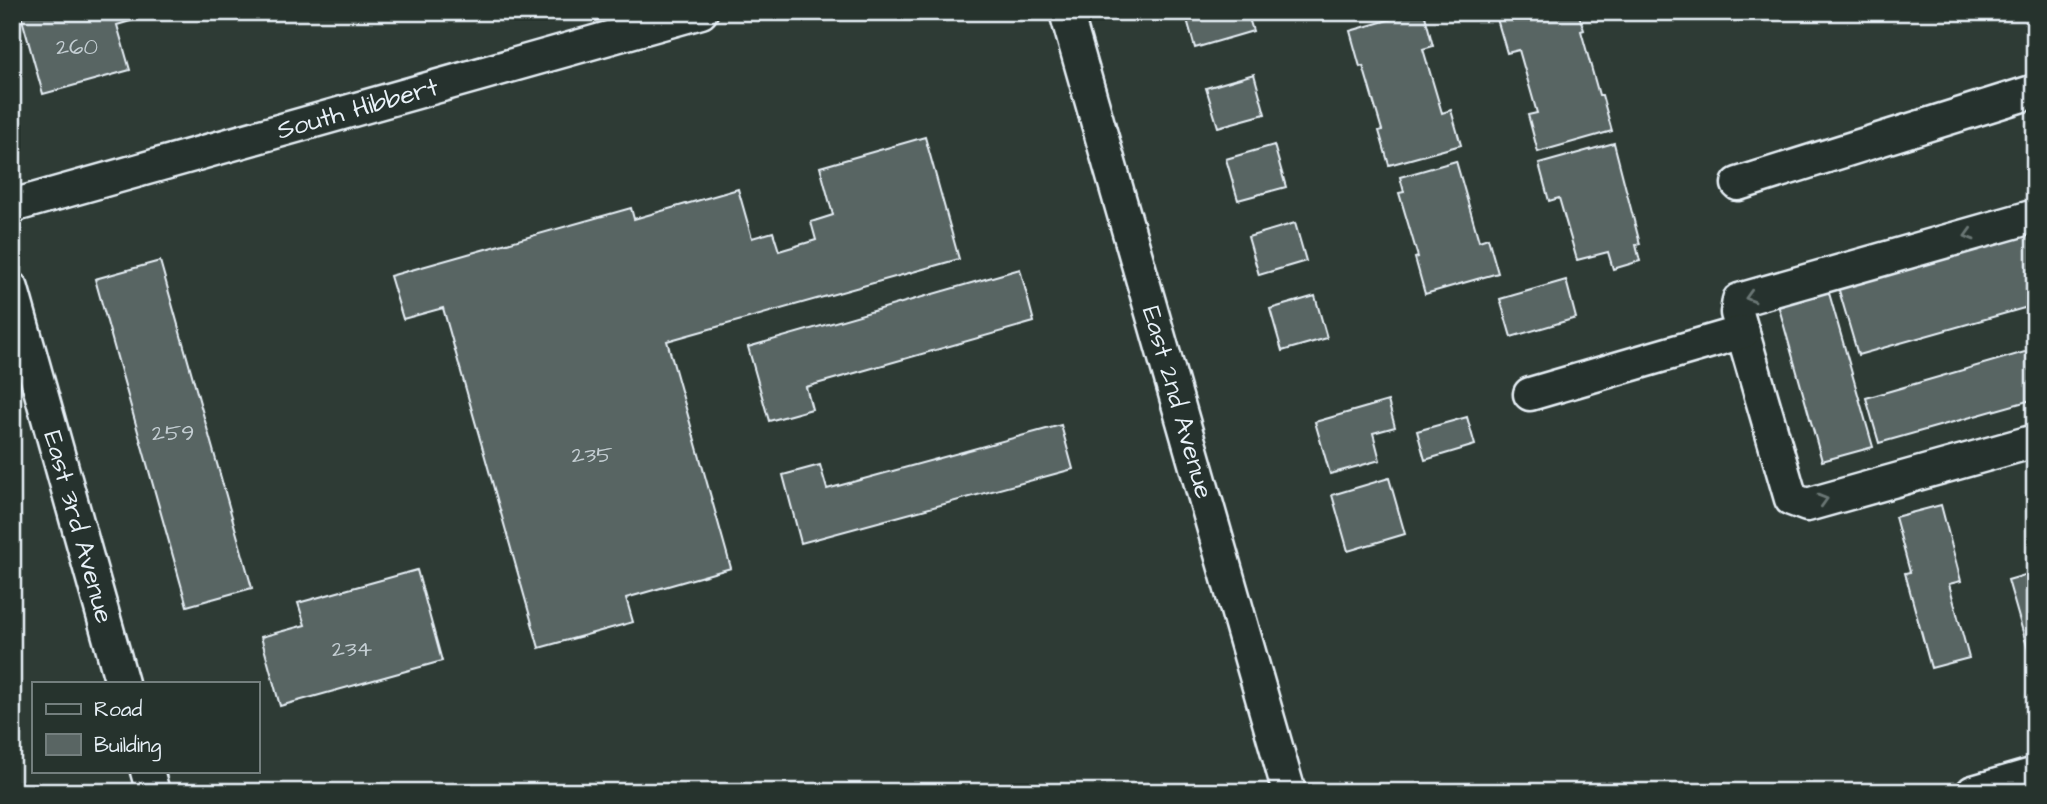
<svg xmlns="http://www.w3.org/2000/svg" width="2047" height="804" viewBox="0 0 2047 804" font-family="'Architects Daughter',sans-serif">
  <rect width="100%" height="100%" fill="#2e3b35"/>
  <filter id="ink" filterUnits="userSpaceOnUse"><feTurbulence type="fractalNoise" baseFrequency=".0143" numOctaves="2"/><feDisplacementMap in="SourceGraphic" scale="14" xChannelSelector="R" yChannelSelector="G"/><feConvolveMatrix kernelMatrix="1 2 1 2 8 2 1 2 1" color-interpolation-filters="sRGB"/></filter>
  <g filter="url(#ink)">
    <path fill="#596563" stroke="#e8f1f8" stroke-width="2" d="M20,12H161L117,25L130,70L43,94Z
      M1185,12H1247L1253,31L1195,48Z
      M1416,12H1424L1433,46L1423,49L1442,113L1451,110L1461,145L1389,165L1379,131L1382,130L1363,66L1360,67L1350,31Z
      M1495,12H1578L1584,30L1581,31L1599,95H1602L1612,131L1538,152L1528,115L1537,113L1519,50L1507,53Z
      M1254,74L1265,114L1218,127L1206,88Z
      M925,137L959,259L667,341L731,568L626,598L633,622L539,648L443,308L403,319L390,276L631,208L634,219L738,189L752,238L773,232L779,251L816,240L811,222L833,215L820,167Z
      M1614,143L1640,244L1636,245L1640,261L1613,269L1608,252L1577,260L1559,198L1549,201L1539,164Z
      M1274,145L1286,187L1238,200L1226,159Z
      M1456,161L1479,241L1488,238L1498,273L1425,294L1415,258L1418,257L1399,193L1404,192L1400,177Z
      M1295,223L1306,261L1259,275L1248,237Z
      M2035,232V305L1858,355L1838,287Z
      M160,261L252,588L187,606L95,279Z
      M1020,269L1034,322L806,387L812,409L769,421L748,347Z
      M1566,280L1576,318L1511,337L1500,299Z
      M1827,286L1873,447L1822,461L1777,301Z
      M1315,296L1327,338L1282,351L1270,309Z
      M2035,349V399L1879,443L1866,398Z
      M1388,401L1395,427L1373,433L1380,460L1330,474L1315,422Z
      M1467,417L1475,445L1425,460L1417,431Z
      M1061,425L1073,469L801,543L783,475L820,465L827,489Z
      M1389,478L1405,534L1348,551L1332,495Z
      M1941,505L1961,581L1949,584L1969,658L1931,668L1905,573L1910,572L1895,517Z
      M417,570L442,661L280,706L261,637L305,625L298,603Z
      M2035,572V651L2029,653L2008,580Z"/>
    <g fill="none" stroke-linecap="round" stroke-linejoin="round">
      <defs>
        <g id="minor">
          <path id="s1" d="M1066,12L1289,792"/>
          <path d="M1738,184L2035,91"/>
          <path id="s2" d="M12,206L701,12"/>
          <path d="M2035,216L1739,300L1737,313L1791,499L1807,505L2035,441"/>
          <path id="s3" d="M12,289L122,683"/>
          <path d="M1530,394L1743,332"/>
          <path d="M147,771L153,792"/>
          <path d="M1973,792L2035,774"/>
        </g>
      </defs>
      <use href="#minor" stroke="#e8f1f8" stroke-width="37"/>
      <use href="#minor" stroke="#26332d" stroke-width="32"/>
    </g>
    <defs><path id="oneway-chevron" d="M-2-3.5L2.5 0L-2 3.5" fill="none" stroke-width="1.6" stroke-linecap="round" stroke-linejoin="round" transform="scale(1.75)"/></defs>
    <g stroke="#6a7674">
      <use href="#oneway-chevron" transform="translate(1969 235) rotate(164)"/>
      <use href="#oneway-chevron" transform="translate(1750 297) rotate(164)"/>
      <use href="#oneway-chevron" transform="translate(1823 500) rotate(-16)"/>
    </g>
  </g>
  <g text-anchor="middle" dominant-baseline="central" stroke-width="7" stroke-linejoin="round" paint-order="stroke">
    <g font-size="23" fill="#c4ced3">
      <text x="77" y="47">260</text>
      <text x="173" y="433">259</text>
      <text x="592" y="455">235</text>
      <text x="352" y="649">234</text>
    </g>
    <g font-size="26" fill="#e8f1f8" stroke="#26332d">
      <text stroke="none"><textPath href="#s2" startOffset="359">South Hibbert</textPath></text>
      <text stroke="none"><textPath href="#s1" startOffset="406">East 2nd Avenue</textPath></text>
      <text stroke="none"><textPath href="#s3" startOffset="247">East 3rd Avenue</textPath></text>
    </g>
  </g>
  <rect width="2047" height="804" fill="none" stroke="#26332d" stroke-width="42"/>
  <rect x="21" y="21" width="2005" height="762" fill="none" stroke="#e8f1f8" stroke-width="2.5" filter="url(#ink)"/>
  <rect x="32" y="682" width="228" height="91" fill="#26332d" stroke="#747f7e" stroke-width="2"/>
  <rect x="46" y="704" width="35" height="10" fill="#26332d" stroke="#747f7e" stroke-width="2"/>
  <text x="94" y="716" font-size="21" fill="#e8f1f8">Road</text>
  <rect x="46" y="734" width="35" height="21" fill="#596563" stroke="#747f7e" stroke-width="2"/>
  <text x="94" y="752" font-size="21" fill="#e8f1f8">Building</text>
</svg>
